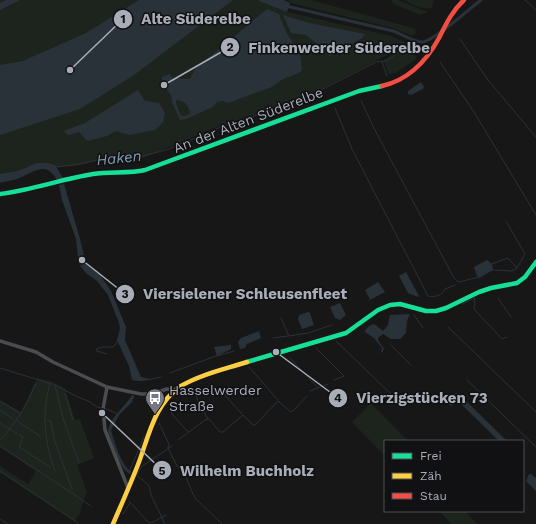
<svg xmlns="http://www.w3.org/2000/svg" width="536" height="524" viewBox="0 0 536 524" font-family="'Work Sans',sans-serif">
  <rect width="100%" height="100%" fill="#171717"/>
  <path fill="#1d241e" d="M0,0H266L288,12L391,36L407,43L389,54L311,94L277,108L219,126L143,158L121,160L120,161L117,160H100L75,166L53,167L0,177Z
    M287,0H311L413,28L415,29L416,33L413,36L393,28L291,3V2Z
    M391,0H398L428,12L420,15L396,5L393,3Z
    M404,0H434L432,8C423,10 412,4 404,0Z
    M413,41L418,43L414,50L416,58L415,60L395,73L388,74L384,60Z
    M37,378L50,381L65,388L75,420L80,419L94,458L77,465L87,491L79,515L74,521L1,473L0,474V466L28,484L36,471L0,447V400L21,412L29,396Z
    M371,403L408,441H385V456L352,422Z
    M439,511H465L477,524H451Z"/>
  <path fill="#2a3239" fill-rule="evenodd" d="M6,0H20L0,10V3Z
    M139,0H233L134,75L80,109L0,135V65L23,61L86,33Z
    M257,0H284L290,3L287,12Z
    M267,9L279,14L286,32L300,54L302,70L299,73L281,80L272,87L228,103L223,101L217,102L213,107L186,119L180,120L172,102C173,94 166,90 163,84C162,82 162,79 162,77L170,74L172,78L190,79L195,69ZM176,100C184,100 190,106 190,114L185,116H181L176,104Z
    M283,15L309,23L365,34L362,38L330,56L324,48L317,44L306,35L291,33Z
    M421,82L424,87L423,89L411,95L408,94V91Z
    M138,90L145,101L159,103L165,113L163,122L155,130L129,135L116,131L107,136L87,141L79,132L68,135L64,131L85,123Z
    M37,163H48L55,165L63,178L57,180C46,160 34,172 19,178C13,181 6,181 0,183V174L18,171Z
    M64,184L80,239L85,260L87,265L100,275L111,291L126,327L125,340L141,377L150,379C145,381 138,382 132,380L129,366L117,340L120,328L118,320L108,295L97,281L86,273L81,267L78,257L76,239L62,200L59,185Z
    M487,260L492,264L493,270L479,278L477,276L474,267Z
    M406,272L419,296L418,297L408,293L399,276Z
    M378,282L385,292L366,302L370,299L365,290Z
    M340,303L346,315L340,320L335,318L330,307Z
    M308,312L310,313L314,325L302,329L298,319L299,315Z
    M410,314L407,321L406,333L400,339H391L383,334L378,338V340L384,349L382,353L381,352L382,348L374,338L365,332C366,328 369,325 374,324L383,331L388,325L390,315Z
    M259,331L261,338L247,344L245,348L240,349L238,342L241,338Z
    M231,345V349L217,356L214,347Z
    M457,393L459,394L507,441H499L457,400L451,406L447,402V399L451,395Z
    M132,395L134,396V398L132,400L133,401L119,415L111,430C114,441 122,467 131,471L130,474C119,468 112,444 108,432C110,417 125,407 132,395Z
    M529,474H531L536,478V491L526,481Z"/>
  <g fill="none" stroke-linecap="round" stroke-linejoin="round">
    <path stroke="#2a3239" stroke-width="1" d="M525,0L536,10
      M460,39L488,80L536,137
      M382,62L387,76
      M440,62L474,112L536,215
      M311,95L376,62L386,61L415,41
      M361,101L377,134L454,278L459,282L479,277
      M335,108L352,149L428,296C434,298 443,295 445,289L455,285
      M186,142L223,126L283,107L307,97
      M56,167L81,164L101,159L143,156L169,149L184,142
      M492,264L508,258L517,268L525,254L506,221
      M492,270L512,271L517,268
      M498,298L511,317
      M462,304L475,298L474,309L502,339L507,337
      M414,315L423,328
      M281,318L289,336L308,333L332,325
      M448,327L536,412
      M273,338L288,336
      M336,341L396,399
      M391,345L411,365
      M316,348L344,376L334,380
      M107,354L97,351L96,349L102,347H113L116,344L118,340
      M290,358L318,388
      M249,367L278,400
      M0,368L55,385L76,396L90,402L97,407L101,408
      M170,373L213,357L234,351
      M148,380L161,377
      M467,380L536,447
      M50,384C41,412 45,445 55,471
      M55,385L63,418L79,463
      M220,390L242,414
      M310,391L328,384
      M195,393L199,404L208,419
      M65,394L73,420
      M0,401L20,413
      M169,404L172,414L188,432
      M104,408L118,414
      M0,410L13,419
      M17,421L41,437
      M47,421H51L54,439L72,489
      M0,423L23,437L19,447L50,467
      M159,423L169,444L168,448L176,464L185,475L193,494L196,499L222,524
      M0,440C16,424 27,404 36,383
      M178,440L205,420L209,419L220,432H223L243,415L253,425H255L278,401L291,412L293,411L307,396
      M0,446L60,485L91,506
      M130,470L144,437
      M0,471L78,523
      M135,475L143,480L149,486L151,495L165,524
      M137,475L142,466L172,446
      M129,501L148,522L151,523L166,515
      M123,514L130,503
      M0,519L8,524"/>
    <path stroke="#2a3239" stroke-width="3" d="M286,6L393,31C399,33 417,43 422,42C433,42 470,8 481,0"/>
    <path stroke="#4b4c50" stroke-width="3.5" d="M0,341L36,352L53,362L107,387L141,394H151L167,389H170L174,392
      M107,387L103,409L105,430L128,488"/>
    <path stroke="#16e098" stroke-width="4.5" d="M0,194C32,190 62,179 93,174C110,171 128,174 145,170L359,91L382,86
      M247,362L346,333L378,310L390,305L400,304L426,311H436L446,308L479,292L491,288L517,283L525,277L536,262"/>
    <path stroke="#ffcf43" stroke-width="4.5" d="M113,524C122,503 131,483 139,462C149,435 155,403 181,386C201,374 226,369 247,362"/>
    <path stroke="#f24e42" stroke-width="4.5" d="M382,86C408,80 426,62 439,38C446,24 452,11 464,0"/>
  </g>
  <defs>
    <symbol id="bus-pin" viewBox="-11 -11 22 30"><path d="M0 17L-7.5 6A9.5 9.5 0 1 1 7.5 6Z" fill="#757880" stroke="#111113"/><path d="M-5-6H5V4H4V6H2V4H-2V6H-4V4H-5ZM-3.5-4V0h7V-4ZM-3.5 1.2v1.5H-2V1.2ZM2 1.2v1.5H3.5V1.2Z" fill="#fff"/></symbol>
  </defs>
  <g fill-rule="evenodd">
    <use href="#bus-pin" x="144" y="387" width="22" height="30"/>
  </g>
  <g text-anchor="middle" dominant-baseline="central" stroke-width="3" stroke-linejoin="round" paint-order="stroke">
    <g font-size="14" fill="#a8adb8" stroke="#111113">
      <text transform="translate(248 120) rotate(-21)">An der Alten Süderelbe</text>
    </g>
    <g font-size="14" fill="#a8adb8" stroke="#111113" text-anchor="start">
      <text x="169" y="390">Hasselwerder<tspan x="169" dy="16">Straße</tspan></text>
    </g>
    <g font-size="15" font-style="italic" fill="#7f9bb3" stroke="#111113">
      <text transform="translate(119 158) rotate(-6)">Haken</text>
    </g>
  </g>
  <path fill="none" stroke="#a8adb8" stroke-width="1.5" d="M70 70L123 19M164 85L230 47M82 260L125 294M276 352L338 398M102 413L162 470"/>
  <g fill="#a8adb8" stroke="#111113" stroke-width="1.5">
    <circle cx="70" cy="70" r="4"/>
    <circle cx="164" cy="85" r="4"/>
    <circle cx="82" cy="260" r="4"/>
    <circle cx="276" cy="352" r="4"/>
    <circle cx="102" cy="413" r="4"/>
    <circle cx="123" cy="19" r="10"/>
    <circle cx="230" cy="47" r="10"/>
    <circle cx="125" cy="294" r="10"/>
    <circle cx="338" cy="398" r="10"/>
    <circle cx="162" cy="470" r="10"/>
  </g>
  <g font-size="12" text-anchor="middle" font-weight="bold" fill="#111">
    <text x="123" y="23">1</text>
    <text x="230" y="51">2</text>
    <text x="125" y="298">3</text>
    <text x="338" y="402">4</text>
    <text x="162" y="475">5</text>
  </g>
  <g font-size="15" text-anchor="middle" font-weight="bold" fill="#a8adb8" stroke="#111113" stroke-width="3" stroke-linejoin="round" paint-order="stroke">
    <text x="196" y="24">Alte Süderelbe</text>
    <text x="339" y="53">Finkenwerder Süderelbe</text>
    <text x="245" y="299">Viersielener Schleusenfleet</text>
    <text x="422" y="403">Vierzigstücken 73</text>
    <text x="247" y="476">Wilhelm Buchholz</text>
  </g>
  <rect x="384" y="440" width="140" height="72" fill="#111113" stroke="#4d4f55"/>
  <rect x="392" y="453" width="20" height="6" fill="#16e098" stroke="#4d4f55"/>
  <text x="420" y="460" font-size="12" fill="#a8adb8">Frei</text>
  <rect x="392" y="473" width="20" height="6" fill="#ffcf43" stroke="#4d4f55"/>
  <text x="420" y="480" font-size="12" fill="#a8adb8">Zäh</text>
  <rect x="392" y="493" width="20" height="6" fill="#f24e42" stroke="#4d4f55"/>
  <text x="420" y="500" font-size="12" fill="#a8adb8">Stau</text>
</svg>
